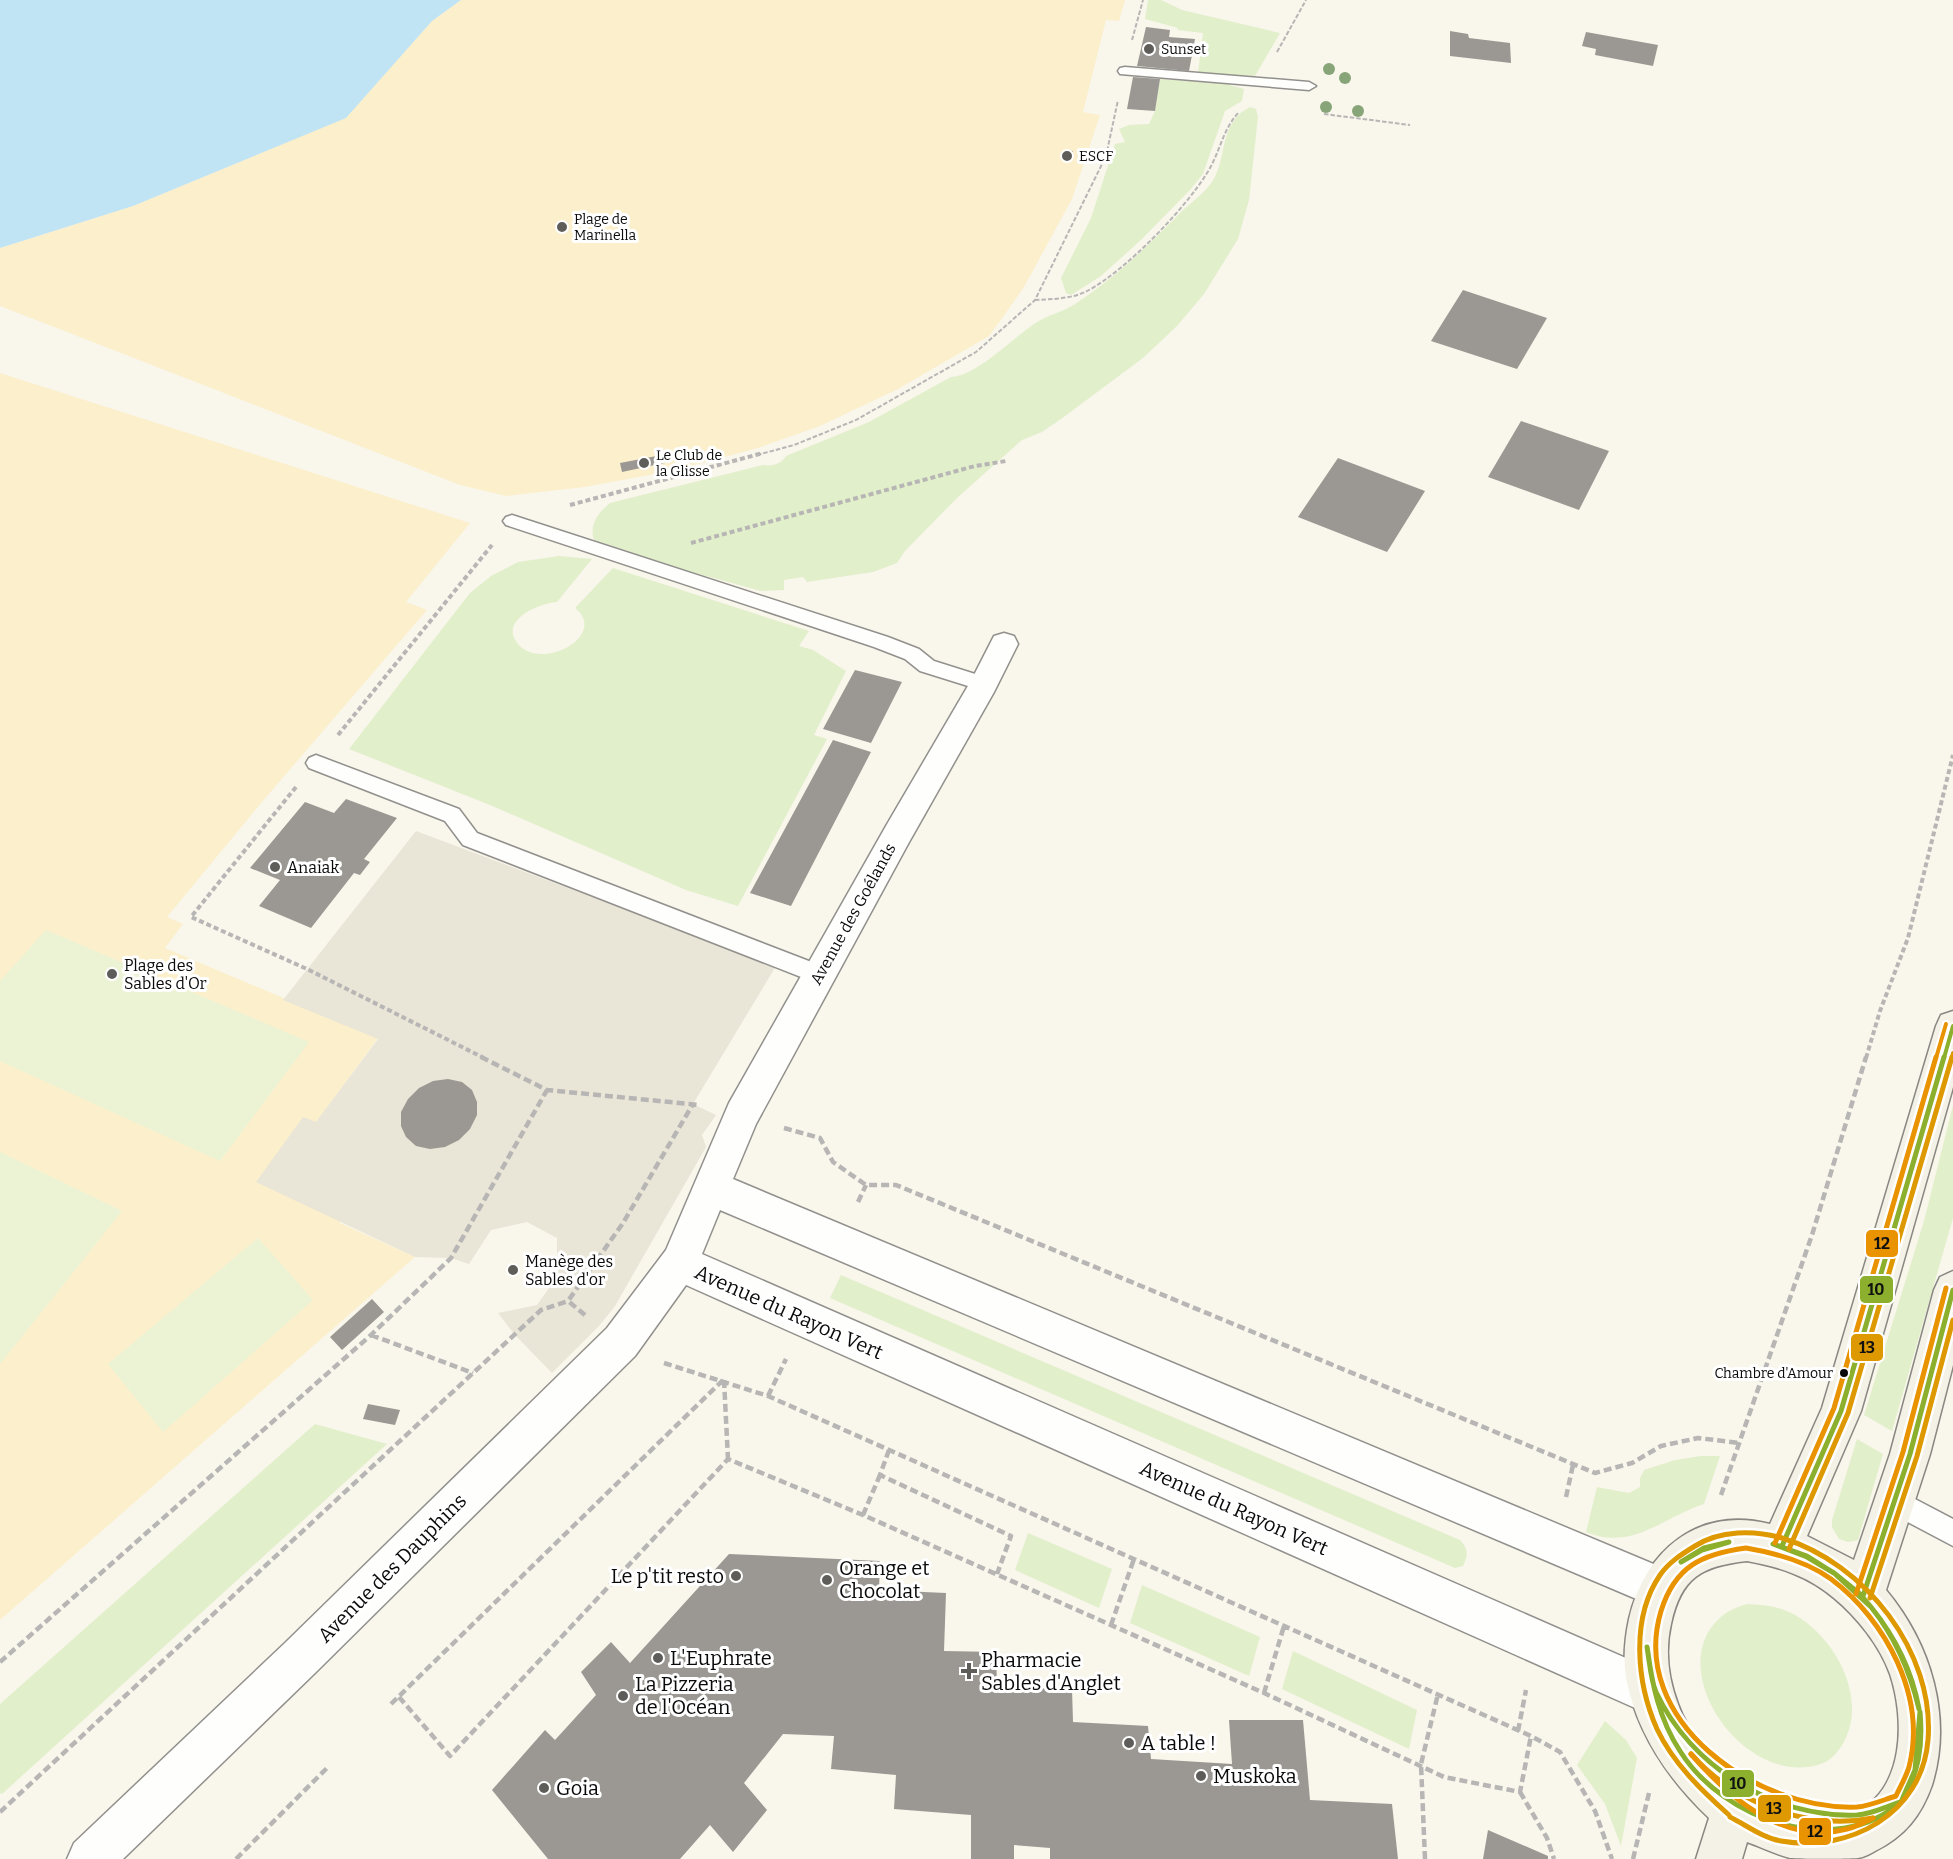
<svg xmlns="http://www.w3.org/2000/svg" width="1953" height="1859" viewBox="0 0 1953 1859" font-family="Bitter,serif">
  <rect width="100%" height="100%" fill="#f9f6ec"/>
  <path fill="#e2efcb" d="M1148,0H1161L1182,10L1280,33L1255,76L1198,73L1203,33L1177,30L1178,28L1145,19Z
    M1160,79L1222,83L1244,89L1242,101L1225,111L1203,174L1190,190L1142,239L1101,276L1071,295L1066,293L1061,278L1091,218L1115,144L1125,142L1119,129L1129,125L1149,124L1155,111Z
    M1250,107L1256,109L1258,117L1249,200L1238,239L1204,294L1177,326L1143,358L1061,419L1042,432L1022,440L957,498L905,551L897,563L873,572L807,582L803,577L784,580V590L761,591L688,571L594,540C589,524 598,513 610,503L763,465C773,466 780,465 786,456L869,422L951,377C976,376 1012,339 1034,324C1047,315 1063,312 1075,304C1115,278 1149,245 1182,211C1192,202 1204,193 1212,182C1228,158 1218,123 1250,107Z
    M559,556L592,559L557,602C540,603 498,620 518,644C542,672 609,635 575,608L613,568L809,631L799,646L813,650L846,671L814,735L827,739L738,906L686,890L490,805L349,749L470,593L491,576L518,562Z
    M1953,1105V1218L1892,1431L1864,1415L1924,1221Z
    M841,1275L1460,1540C1469,1550 1468,1555 1463,1566L1455,1568L830,1298Z
    M315,1424L387,1444L2,1794L0,1793V1704Z
    M1857,1439L1883,1454L1858,1540L1848,1542L1839,1539L1832,1527V1520Z
    M1701,1456H1720L1704,1504C1662,1518 1632,1551 1586,1532L1597,1487L1629,1493L1640,1487V1478L1644,1470L1675,1460Z
    M1028,1533L1112,1569L1099,1608L1015,1570Z
    M1142,1585L1260,1637L1249,1676L1130,1623Z
    M1747,1604C1764,1605 1780,1606 1795,1615C1839,1640 1872,1707 1838,1751C1831,1761 1819,1766 1807,1767C1732,1775 1661,1659 1726,1613C1732,1609 1740,1606 1747,1604Z
    M1293,1651L1417,1710L1409,1749L1282,1689Z
    M1605,1721L1626,1740L1637,1758L1621,1846L1605,1804L1577,1765Z"/>
  <path fill="#fbefcc" d="M461,0H1125L1119,21L1106,20L1083,112L1100,115L1072,199L1024,287L1003,317L989,336L898,389L820,426L758,448L676,470L585,487L506,496L460,485L0,306V248L133,206L345,118L432,21Z
    M0,373L470,523L406,602L427,610L262,802L167,917L183,924L165,948L378,1038L316,1123L340,1223L415,1257L0,1620Z"/>
  <path fill="#ecf3d5" d="M46,930L309,1042L220,1161L0,1061V981Z
    M0,1152L122,1211L0,1364Z
    M258,1238L313,1300L163,1432L108,1364Z"/>
  <path fill="#e9e5d7" d="M416,831L776,966L693,1104L716,1115L702,1135L706,1147L615,1306L599,1326L552,1373L515,1335L498,1313L537,1305L557,1277V1238L527,1222L491,1230L469,1264L451,1258L415,1257L256,1182L303,1117L316,1122L378,1039L283,1000Z"/>
  <path fill="#c1e4f4" d="M0,0H461L432,21L346,118L133,206L0,248Z"/>
  <path fill="#9b9893" d="M1146,27L1170,30L1169,37L1195,39L1189,71L1137,66Z
    M1450,31L1468,34L1469,38L1510,43L1511,63L1450,56Z
    M1586,32L1658,45L1653,66L1595,55L1596,49L1582,46Z
    M1133,77L1160,79L1155,111L1127,109Z
    M1064,150L1073,151L1070,161L1061,160Z
    M1463,290L1547,318L1517,369L1431,341Z
    M1521,421L1609,451L1579,510L1488,477Z
    M667,454L669,462L622,472L620,463Z
    M1338,458L1425,491L1387,552L1298,517Z
    M855,670L902,682L871,743L823,729Z
    M833,740L871,752L791,906L750,893Z
    M346,799L397,818L364,859L370,862L360,875L354,873L311,928L259,906L280,880L250,868L305,802L334,813Z
    M448,1079L462,1082L472,1090L477,1102V1115L470,1129L459,1140L445,1147L430,1149L416,1146L406,1137L401,1126V1112L408,1099L419,1088L433,1081Z
    M372,1299L384,1312L342,1350L330,1337Z
    M368,1404L400,1410L395,1425L363,1419Z
    M729,1554L880,1561L879,1590L946,1593L944,1651L996,1652L997,1687L1072,1689L1073,1722L1148,1726L1151,1759L1232,1764L1229,1720H1303L1310,1800L1392,1804L1398,1859H1050V1848L1014,1845V1859H971V1815L894,1809L896,1775L831,1769L834,1736L783,1734L744,1783L767,1810L733,1852L710,1825L680,1859H548L492,1790L545,1730L555,1740L596,1695L581,1672L611,1642L630,1663Z
    M1488,1830L1548,1856V1859H1483Z"/>
  <g fill="none" stroke-linecap="round" stroke-linejoin="round">
    <defs>
      <path id="lane" d="M1125,67L1309,82L1316,86L1309,90L1120,74L1118,71L1120,68Z
        M512,515L888,637L919,649L934,661L991,679L993,684L991,689L984,691L920,671L905,659L874,647L506,525L503,521L506,517Z
        M316,755L459,809L477,833L827,968L830,975L827,982L819,984L463,845L445,821L309,768L306,763L309,758Z
        M1894,1488L1953,1519V1546L1885,1510L1881,1501L1885,1492Z"/>
      <path id="street" d="M1004,633L1014,636L1018,644L994,692L908,844L756,1124L733,1179L1675,1573L1681,1588L1675,1603L1660,1609L720,1210L702,1254L1667,1676L1673,1692L1667,1708L1651,1714L1635,1708L686,1285L635,1356L316,1672L123,1859H67L74,1843L286,1642L607,1328L666,1250L729,1103L886,826L972,679L994,636Z"/>
      <path id="secondary" d="M1953,1011V1087L1861,1411L1807,1536L1854,1560L1890,1454L1934,1290L1940,1277L1953,1271V1365L1930,1454L1886,1590C1931,1644 1953,1717 1932,1785C1921,1816 1905,1836 1875,1851C1870,1854 1864,1857 1858,1858C1849,1859 1799,1859 1790,1858C1775,1854 1761,1847 1747,1842L1742,1859H1696L1709,1818C1668,1779 1637,1734 1626,1678C1623,1658 1625,1638 1629,1619C1645,1550 1698,1506 1770,1524L1822,1408L1936,1026L1941,1015ZM1747,1561C1780,1567 1808,1576 1834,1598C1857,1617 1880,1646 1890,1674C1905,1719 1905,1789 1856,1812C1791,1843 1698,1762 1678,1704C1668,1678 1665,1650 1671,1624C1681,1577 1702,1566 1747,1561Z"/>
    </defs>
    <use href="#lane" stroke="#92908c" stroke-width="3"/>
    <use href="#street" stroke="#92908c" stroke-width="3"/>
    <use href="#secondary" stroke="#888782" stroke-width="3"/>
    <path stroke="#b7b6b5" stroke-width="2" stroke-dasharray="4.5 2" stroke-linecap="butt" d="M1132,40L1143,0
      M1277,52L1306,0
      M1324,114L1410,125
      M1035,300C1053,299 1073,299 1089,290C1126,270 1185,209 1207,173C1220,153 1222,130 1239,112
      M757,455L794,445L856,420L976,352L1035,300L1106,156L1118,100"/>
    <path stroke="#b7b6b5" stroke-width="4" stroke-dasharray="5 3" stroke-linecap="butt" d="M570,505L763,453
      M691,543L975,466L1006,461
      M338,735L492,545
      M296,787L191,917L307,969L484,1058
      M1866,1058L1880,1011L1908,938L1953,755"/>
    <path stroke="#b7b6b5" stroke-width="4.5" stroke-dasharray="8 4" stroke-linecap="butt" d="M481,1057L547,1090L700,1105
      M784,1128L820,1138L833,1162L866,1185H896L1595,1473L1632,1463L1661,1446L1698,1438L1739,1443
      M858,1202L866,1185
      M585,1315L568,1301L623,1223L693,1104
      M371,1335L473,1373
      M664,1363L768,1396L1531,1736L1560,1752L1595,1811L1612,1859
      M724,1380L728,1459
      M768,1396L786,1359
      M889,1450L880,1475L1011,1536L997,1574
      M1721,1495L1812,1235L1866,1057
      M1566,1497L1573,1465
      M863,1515L880,1475
      M1111,1625L1134,1559
      M0,1662L371,1335L451,1258L547,1090
      M1264,1693L1284,1626
      M399,1697L450,1756L728,1459L863,1515L1264,1693L1444,1777L1520,1792L1531,1736
      M391,1704L723,1380
      M1518,1731L1526,1690
      M1520,1792L1547,1838L1554,1859
      M0,1812L541,1310L568,1301
      M236,1859L328,1767
      M1425,1859L1421,1764L1438,1694
      M1633,1859L1649,1793"/>
    <use href="#lane" fill="#fefefc" fill-rule="evenodd"/>
    <use href="#street" fill="#fefefc" fill-rule="evenodd"/>
    <use href="#secondary" fill="#f4f2e6" fill-rule="evenodd"/>
    <defs>
      <path id="bus-1-far1" d="M1944,1058L1953,1026"/>
      <path id="bus-1" d="M1773,1544L1807,1556L1834,1573
        M1773,1544L1807,1557L1834,1573
        M1782,1546L1841,1411L1944,1057
        M1681,1562L1704,1548L1729,1542
        M1681,1562L1702,1550L1729,1542
        M1834,1573L1860,1594L1871,1607
        M1834,1573L1871,1607
        M1863,1596L1910,1454L1953,1290
        M1871,1607C1896,1638 1912,1670 1919,1709
        M1871,1607C1896,1638 1910,1671 1919,1709
        M1647,1647C1650,1662 1650,1678 1656,1692C1691,1767 1774,1818 1857,1815C1872,1814 1887,1806 1901,1802
        M1647,1647C1652,1684 1659,1719 1680,1751C1724,1821 1836,1859 1901,1802
        M1901,1802L1915,1770L1920,1712
        M1901,1802C1919,1774 1923,1745 1920,1712"/>
      <path id="bus-2-far1" d="M1952,1058L1953,1053"/>
      <path id="bus-2" d="M1789,1549L1848,1413L1952,1057
        M1870,1598L1917,1456L1953,1320
        M1691,1754C1734,1803 1809,1831 1873,1818
        M1729,1815C1701,1790 1673,1763 1657,1729C1637,1684 1630,1619 1660,1575C1669,1562 1682,1554 1695,1546C1720,1530 1754,1530 1782,1538C1865,1563 1935,1652 1928,1740C1922,1814 1849,1853 1781,1841C1763,1838 1746,1825 1730,1817"/>
      <path id="bus-3-far1" d="M1936,1058L1946,1024"/>
      <path id="bus-3" d="M1775,1543L1834,1408L1936,1057
        M1746,1548C1776,1553 1806,1561 1831,1579C1886,1620 1927,1697 1909,1767C1906,1777 1900,1787 1896,1796C1883,1800 1870,1806 1857,1807C1757,1811 1628,1721 1661,1611C1675,1566 1702,1554 1746,1548Z
        M1856,1594L1903,1452L1946,1288
        M1691,1754C1729,1798 1784,1846 1847,1829C1856,1827 1865,1822 1873,1818"/>
    </defs>
    <use href="#bus-1-far1" stroke="#fff" stroke-width="8"/>
    <use href="#bus-1" stroke="#fff" stroke-width="10"/>
    <use href="#bus-2-far1" stroke="#fff" stroke-width="8"/>
    <use href="#bus-2" stroke="#fff" stroke-width="10"/>
    <use href="#bus-3-far1" stroke="#fff" stroke-width="8"/>
    <use href="#bus-3" stroke="#fff" stroke-width="10"/>
    <use href="#bus-1-far1" stroke="#8cb02d" stroke-width="4"/>
    <use href="#bus-1" stroke="#8cb02d" stroke-width="5"/>
    <use href="#bus-2-far1" stroke="#de9901" stroke-width="4"/>
    <use href="#bus-2" stroke="#de9901" stroke-width="5"/>
    <use href="#bus-3-far1" stroke="#e99300" stroke-width="4"/>
    <use href="#bus-3" stroke="#e99300" stroke-width="5"/>
  </g>
  <g fill="#87a578">
    <circle cx="1329" cy="69" r="6"/>
    <circle cx="1345" cy="78" r="6"/>
    <circle cx="1326" cy="107" r="6"/>
    <circle cx="1358" cy="111" r="6"/>
  </g>
  <g fill="#5e5d59" stroke="#fff" stroke-width="2">
    <circle cx="1149" cy="49" r="6"/>
    <circle cx="1067" cy="156" r="6"/>
    <circle cx="562" cy="227" r="6"/>
    <circle cx="644" cy="463" r="6"/>
    <circle cx="275" cy="867" r="6"/>
    <circle cx="112" cy="974" r="6"/>
    <circle cx="513" cy="1270" r="6"/>
    <circle cx="736" cy="1576" r="6"/>
    <circle cx="827" cy="1580" r="6"/>
    <circle cx="658" cy="1658" r="6"/>
    <path d="M966 1662h6v6h6v6h-6v6h-6v-6h-6v-6h6z"/>
    <circle cx="623" cy="1696" r="6"/>
    <circle cx="1129" cy="1743" r="6"/>
    <circle cx="1201" cy="1776" r="6"/>
    <circle cx="544" cy="1788" r="6"/>
  </g>
  <circle fill="#0a0a0a" stroke="#fff" stroke-width="2" cx="1844" cy="1373" r="5"/>
  <g text-anchor="middle" dominant-baseline="central" stroke-width="6" stroke-linejoin="round" paint-order="stroke">
    <g font-size="14" fill="#0a0a0a" stroke="#fff" text-anchor="start">
      <text x="1161" y="49">Sunset</text>
      <text x="1079" y="156">ESCF</text>
      <text x="574" y="219">Plage de<tspan x="574" dy="16">Marinella</tspan></text>
      <text x="656" y="455">Le Club de<tspan x="656" dy="16">la Glisse</tspan></text>
    </g>
    <g font-size="14" fill="#0a0a0a" stroke="#fff" text-anchor="end">
      <text x="1833" y="1373">Chambre d'Amour</text>
    </g>
    <g font-size="16" fill="#0a0a0a" stroke="#fff" text-anchor="start">
      <text x="287" y="867">Anaiak</text>
      <text x="124" y="965">Plage des<tspan x="124" dy="18">Sables d'Or</tspan></text>
      <text x="525" y="1261">Manège des<tspan x="525" dy="18">Sables d'or</tspan></text>
    </g>
    <g font-size="16" fill="#0a0a0a" stroke="#fff">
      <text transform="translate(853 914) rotate(-61)">Avenue des Goélands</text>
    </g>
    <g font-size="20" fill="#0a0a0a" stroke="#fff">
      <text transform="translate(789 1312) rotate(24)">Avenue du Rayon Vert</text>
      <text transform="translate(1234 1508) rotate(24)">Avenue du Rayon Vert</text>
      <text transform="translate(392 1568) rotate(-45)">Avenue des Dauphins</text>
    </g>
    <g font-size="20" fill="#0a0a0a" stroke="#fff" text-anchor="start">
      <text x="839" y="1568">Orange et<tspan x="839" dy="23">Chocolat</tspan></text>
      <text x="724" y="1576" text-anchor="end">Le p'tit resto</text>
      <text x="670" y="1658">L'Euphrate</text>
      <text x="981" y="1660">Pharmacie<tspan x="981" dy="23">Sables d'Anglet</tspan></text>
      <text x="635" y="1684">La Pizzeria<tspan x="635" dy="23">de l'Océan</tspan></text>
      <text x="1141" y="1743">A table !</text>
      <text x="1213" y="1776">Muskoka</text>
      <text x="556" y="1788">Goia</text>
    </g>
  </g>
  <g stroke="#fff" stroke-width="2">
    <rect x="1865" y="1229" width="34" height="29" rx="6" fill="#e99300"/>
    <rect x="1859" y="1275" width="35" height="29" rx="6" fill="#8cb02d"/>
    <rect x="1850" y="1333" width="34" height="29" rx="6" fill="#de9901"/>
    <rect x="1721" y="1769" width="34" height="29" rx="6" fill="#8cb02d"/>
    <rect x="1757" y="1794" width="35" height="29" rx="6" fill="#de9901"/>
    <rect x="1798" y="1817" width="34" height="29" rx="6" fill="#e99300"/>
  </g>
  <g font-size="16" text-anchor="middle" font-weight="bold" fill="#111">
    <text x="1882" y="1249">12</text>
    <text x="1876" y="1295">10</text>
    <text x="1867" y="1353">13</text>
    <text x="1738" y="1789">10</text>
    <text x="1774" y="1814">13</text>
    <text x="1815" y="1837">12</text>
  </g>
</svg>
